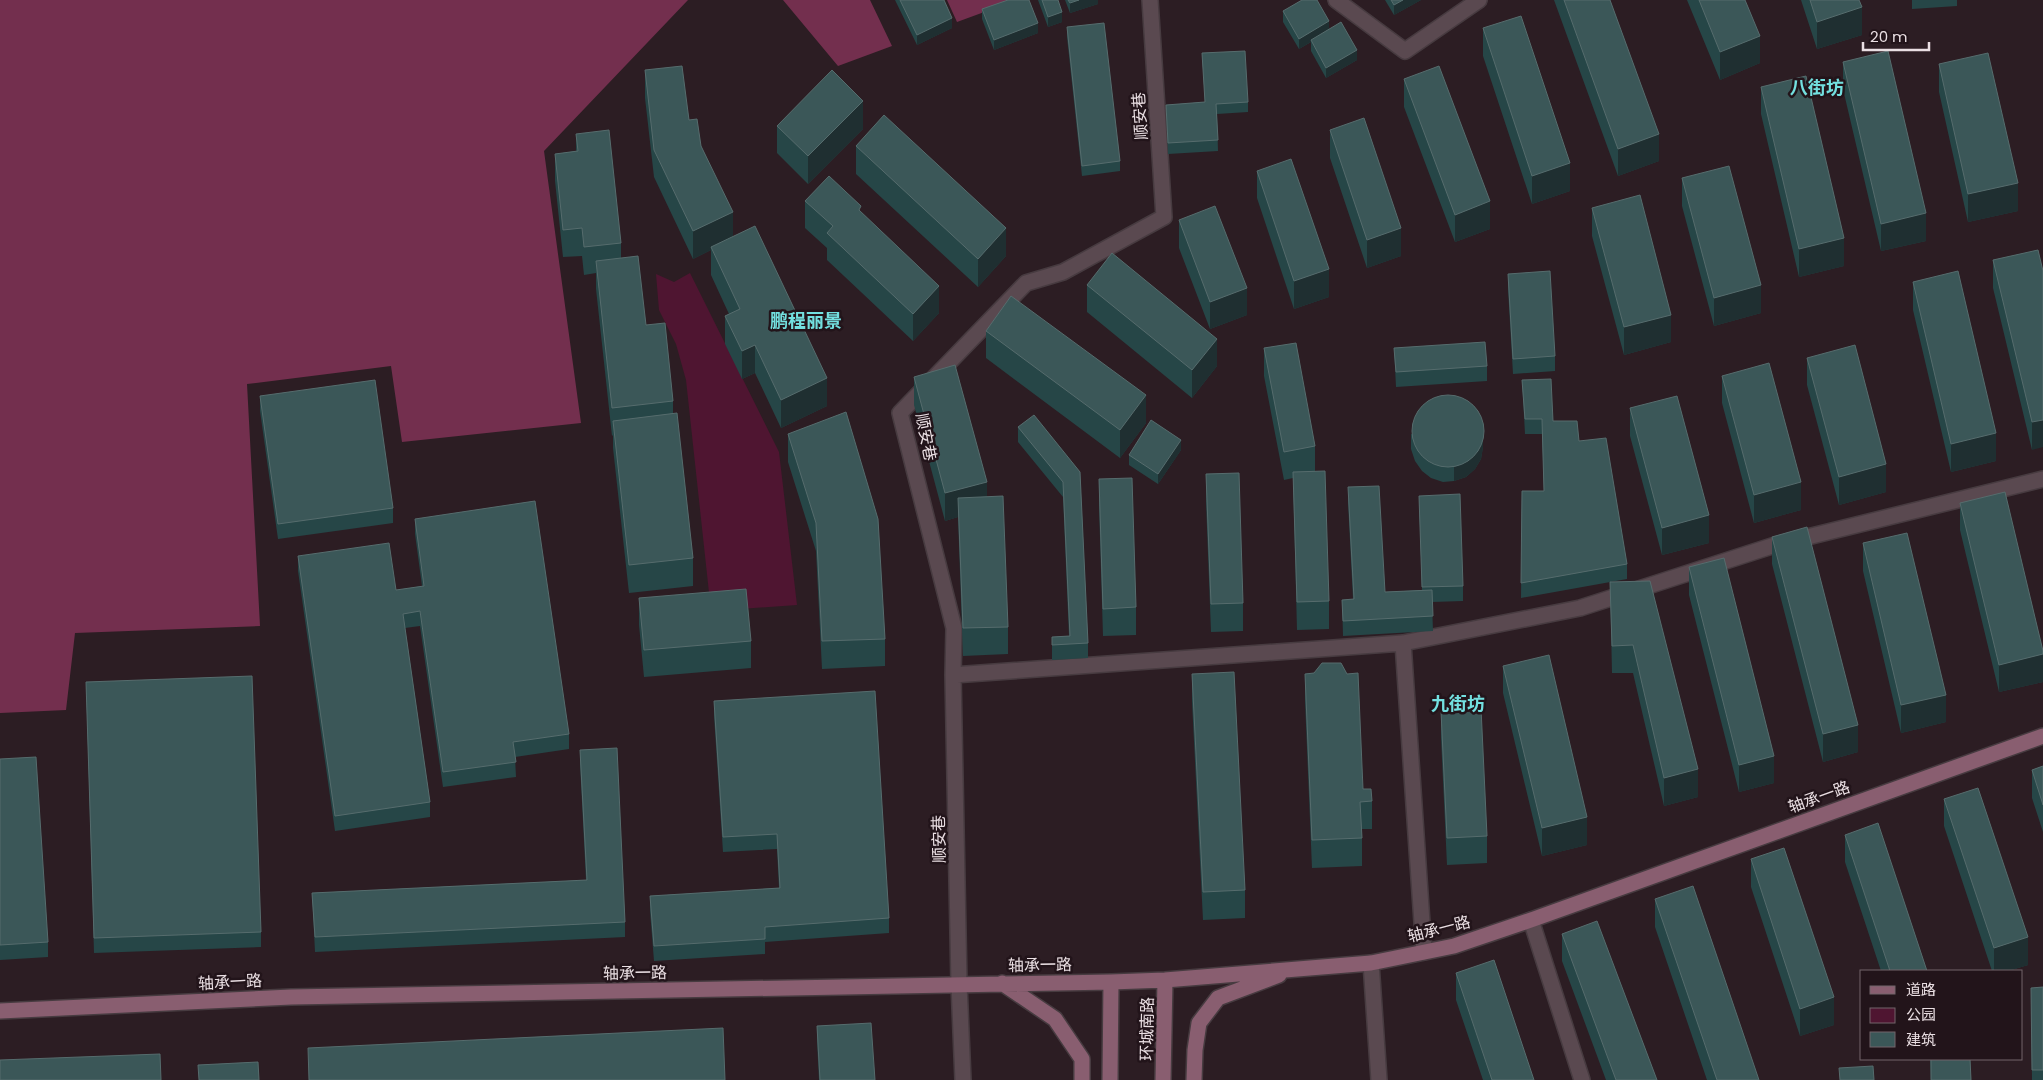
<svg xmlns="http://www.w3.org/2000/svg" width="2043" height="1080" viewBox="0 0 2043 1080" font-family="Poppins,'Noto Sans SC',sans-serif">
  <rect width="100%" height="100%" fill="#2c1d23"/>
  <path fill="#4f1531" d="M690,273L779,452L797,605L711,611L686,380L676,344L659,310L656,274L674,282Z"/>
  <path fill="#732f4e" d="M0,0H688L544,151L581,423L402,442L391,366L247,384L260,626L75,633L66,710L0,713Z
    M783,0H870L892,46L838,66Z
    M947,0H1017L957,22Z"/>
  <g fill="none" stroke-linecap="round" stroke-linejoin="round">
    <defs>
      <path id="street" d="M1336,0L1405,51L1479,0
        M1403,643L1424,952
        M953,675L1403,643L1580,608L1775,545L2043,479
        M1531,920L1582,1080
        M1371,963L1379,1080
        M963,1080L959,984L953,675L954,628L900,413L1026,283L1063,272L1164,217L1150,0"/>
      <path id="secondary" d="M1002,983L1055,1019L1082,1059V1080
        M0,1011L291,997L1111,982L1165,980L1371,963L1454,946L1531,920L2043,736
        M1110,1080L1111,982
        M1163,1080L1165,980
        M1194,1080L1195,1050L1199,1023L1218,998L1279,975"/>
    </defs>
    <use href="#street" stroke="#473b40" stroke-width="18"/>
    <use href="#secondary" stroke="#473b40" stroke-width="18"/>
    <use href="#street" stroke="#5a4950" stroke-width="15"/>
    <use href="#secondary" stroke="#895e70" stroke-width="15"/>
  </g>
  <path fill="#264647" d="M895,0H944L952,28L917,45Z
    M1038,0H1058L1062,22L1048,27Z
    M1065,0H1098V4L1070,13Z
    M1385,0H1421L1394,15Z
    M1554,0H1610L1659,161L1618,176Z
    M1687,0H1745L1760,63L1720,80Z
    M1801,0H1859L1862,35L1817,49Z
    M1912,0H1957V6L1912,9Z
    M982,9L1038,33L994,50L982,19Z
    M1283,11L1329,30L1357,60L1326,78L1311,51V42L1299,49L1283,22Z
    M1067,27L1120,161V171L1082,176L1067,37Z
    M1483,28L1570,191L1532,204L1483,56Z
    M1202,53L1248,102V112L1217,114L1218,151L1168,154L1166,105L1205,102Z
    M1843,62L1926,241L1881,251L1843,89Z
    M1939,64L2018,211L1968,222L1939,92Z
    M645,70L689,120L701,146L733,237L827,406L781,428L755,373L742,379L725,344V316L729,314L711,275V250L693,259L654,177L645,98Z
    M1404,79L1490,229L1455,242L1404,107Z
    M1761,87L1844,266L1799,277L1761,114Z
    M777,126L863,129L808,184L777,153Z
    M1330,130L1401,256L1367,268L1330,158Z
    M576,134L621,243V258L673,401V414L693,558V586L629,593L613,448V435L612,436L596,289V273L584,275L582,256L563,257L555,181V154L576,151Z
    M856,146L1006,256L978,287L856,174Z
    M1257,171L1329,297L1294,309L1257,198Z
    M1682,178L1761,313L1714,326L1682,206Z
    M805,201L861,213L939,313L913,341L827,260V248L805,228Z
    M1592,208L1671,342L1624,355L1592,236Z
    M1179,220L1247,315L1210,329L1179,248Z
    M2038,250L2032,450L1993,288V260Z
    M1508,274L1555,356V371L1513,374L1508,289Z
    M1913,282L1996,461L1951,472L1913,310Z
    M1087,285L1217,366L1192,398L1087,312Z
    M986,331L1146,423L1120,458L986,358Z
    M1264,348L1315,446V472L1329,601V629L1297,630L1293,478L1284,480L1264,376Z
    M1394,348L1487,366V381L1396,387Z
    M1807,358L1886,492L1839,505L1807,385Z
    M1722,376L1801,510L1754,523L1722,403Z
    M914,377L987,497L1008,627V654L963,656L958,517L945,521L914,405Z
    M1522,380L1553,421L1579,441L1627,564V579L1521,598L1522,491H1544L1542,434H1525Z
    M260,396L393,508V523L278,539L260,411Z
    M1630,408L1709,543L1662,555L1630,436Z
    M1018,427L1080,472L1088,643V658L1052,660V637L1069,636L1063,497L1018,442Z
    M788,434L885,639V666L822,669L816,551L788,462Z
    M1411,434L1483,447L1481,459L1475,469L1466,477L1454,481L1443,482L1431,478L1422,471L1415,461L1411,449Z
    M1181,450L1158,484L1129,465V455Z
    M1206,474L1243,603V631L1211,632L1206,502Z
    M1099,479L1136,607V635L1103,636L1099,506Z
    M1348,487L1385,592L1422,590L1419,496L1463,586V601L1432,602L1433,631L1343,636L1342,600L1353,599L1348,502Z
    M1960,503L2043,651V682L1999,692L1960,530Z
    M415,519L569,734V749L515,757L516,777L443,787L420,626L405,628L430,802V817L335,831L298,571V556L396,590L422,586L415,534Z
    M1772,537L1858,752L1823,762L1772,564Z
    M1863,543L1946,722L1901,733L1863,571Z
    M1689,567L1774,783L1739,792L1689,595Z
    M1610,582L1698,797L1664,806L1633,673H1612Z
    M639,598L751,641V668L644,677L639,625Z
    M1503,666L1587,845L1542,856L1503,693Z
    M1314,673L1363,789L1372,801V829H1362V866L1312,868L1305,701V674Z
    M1192,674L1245,890V918L1203,920L1192,702Z
    M86,682L261,932V947L94,953Z
    M714,701L889,918V933L765,942V954L654,961L650,911V896L779,888L777,849L723,852L714,716Z
    M1441,711L1487,836V863L1447,865L1441,738Z
    M580,750L625,922V937L315,952L312,893L586,880L580,764Z
    M0,759L48,942V957L0,960Z
    M2043,766V832L2032,798V770Z
    M1944,799L2028,965L2008,971H1992L1944,826Z
    M1845,835L1927,971H1881L1845,862Z
    M1751,859L1834,1025L1800,1036L1751,887Z
    M1655,899L1759,1080H1707L1655,927Z
    M1562,934L1657,1080H1606L1562,961Z
    M1456,973L1534,1080H1483L1456,1000Z
    M2043,987V1080H2032L2031,988Z
    M817,1026L875,1080H819L817,1041Z
    M1930,1059H1970L1971,1080H1931Z"/>
  <path fill="#1f2f31" d="M1079,0H1098V4L1070,13V3Z
    M1403,0H1421L1394,15V5Z
    M1862,7V35L1817,49V22Z
    M1062,12V22L1048,27V17Z
    M952,18V28L917,45V35Z
    M1329,21V31L1299,49V39Z
    M1038,23V33L994,50V40Z
    M1760,36V63L1720,80V52Z
    M1357,50V60L1326,78V68Z
    M863,101V129L808,184V156Z
    M1659,134V161L1618,176V149Z
    M1570,163V191L1532,204V176Z
    M2018,183V211L1968,222V194Z
    M1490,201V229L1455,242V215Z
    M733,212V240L711,247V250L693,259V231Z
    M1926,213V241L1881,251V224Z
    M1006,228V256L978,287V259Z
    M1401,228V256L1367,268V240Z
    M1844,238V266L1799,277V249Z
    M1329,269V297L1294,309V281Z
    M1761,285V313L1714,326V298Z
    M939,286V313L913,341V314Z
    M1247,288V315L1210,329V302Z
    M1671,315V342L1624,355V327Z
    M1217,339V366L1192,398V370Z
    M755,345V373L742,379V351Z
    M827,378V406L781,428V400Z
    M1146,395V423L1120,458V430Z
    M2043,420V447L2032,450V422Z
    M1483,432V447L1481,459L1475,469L1466,477L1454,481V466Z
    M1996,433V461L1951,472V444Z
    M1181,440V450L1158,484V474Z
    M1886,464V492L1839,505V477Z
    M987,482V509L958,498V517L945,521V493Z
    M1801,482V510L1754,523V495Z
    M1709,515V543L1662,555V528Z
    M2043,654V682L1999,692V665Z
    M1946,695V722L1901,733V705Z
    M1858,725V752L1823,762V734Z
    M1774,756V783L1739,792V765Z
    M1698,769V797L1664,806V778Z
    M1587,817V845L1542,856V828Z
    M2028,937V965L2008,971H1994V948Z
    M1834,997V1025L1800,1036V1009Z"/>
  <path fill="#3b5758" stroke="#566c6d" d="M900,0H944L952,18L917,35Z
    M1008,0H1029L1038,23L994,40L982,9Z
    M1042,0H1058L1062,12L1048,17Z
    M1068,0H1079L1070,3Z
    M1302,0H1317L1329,21L1299,39L1283,11Z
    M1391,0H1403L1394,5Z
    M1564,0H1610L1659,134L1618,149Z
    M1699,0H1745L1760,36L1720,52Z
    M1810,0H1859L1862,7L1817,22Z
    M1521,16L1570,163L1532,176L1483,28Z
    M1341,22L1357,50L1326,68L1311,40Z
    M1104,23L1120,161L1082,166L1067,27Z
    M1245,51L1248,102L1216,104L1218,140L1168,143L1166,105L1205,102L1202,53Z
    M1888,51L1926,213L1881,224L1843,62Z
    M1988,53L2018,183L1968,194L1939,64Z
    M682,66L689,120L697,119L701,146L733,212L693,231L654,150L645,70Z
    M1439,66L1490,201L1455,215L1404,79Z
    M832,70L863,101L808,156L777,126Z
    M1806,76L1844,238L1799,249L1761,87Z
    M884,115L1006,228L978,259L856,146Z
    M1364,118L1401,228L1367,240L1330,130Z
    M609,130L621,243L584,247L582,228L563,230L555,154L578,151L576,134Z
    M1291,159L1329,269L1294,281L1257,171Z
    M1729,166L1761,285L1714,298L1682,178Z
    M829,176L861,206L859,210L939,286L913,314L827,233L833,226L805,201Z
    M1640,195L1671,315L1624,327L1592,208Z
    M1215,206L1247,288L1210,302L1179,220Z
    M755,226L827,378L781,400L755,345L742,351L725,316L740,309L711,247Z
    M2038,250L2043,271V420L2032,422L1993,260Z
    M1112,253L1217,339L1192,370L1087,285Z
    M638,256L646,325L665,323L673,401L612,408L596,261Z
    M1550,271L1555,356L1513,359L1508,274Z
    M1958,271L1996,433L1951,444L1913,282Z
    M1011,296L1146,395L1120,430L986,331Z
    M1485,342L1487,366L1396,372L1394,348Z
    M1296,343L1315,446L1284,452L1264,348Z
    M1855,345L1886,464L1839,477L1807,358Z
    M1769,363L1801,482L1754,495L1722,376Z
    M955,365L987,482L945,493L914,377Z
    M1551,379L1553,421H1577L1579,441L1606,438L1627,564L1521,583L1522,491H1544L1542,419H1525L1522,380Z
    M375,380L393,508L278,524L260,396Z
    M1412 431a36 36 0 1 1 72 0a36 36 0 1 1-72 0Z
    M1677,396L1709,515L1662,528L1630,408Z
    M846,412L878,519L885,639L822,641L816,523L788,434Z
    M677,413L693,558L629,565L613,421Z
    M1034,415L1080,472L1088,643L1052,645V637L1070,636L1063,482L1018,427Z
    M1151,420L1181,440L1158,474L1129,455Z
    M1325,471L1329,601L1297,602L1293,472Z
    M1239,473L1243,603L1211,604L1206,474Z
    M1132,478L1136,607L1103,609L1099,479Z
    M1379,486L1385,592L1432,590L1433,616L1343,621L1342,600L1354,599L1348,487Z
    M2005,492L2043,651V654L1999,665L1960,503Z
    M1460,494L1463,586L1422,587L1419,496Z
    M1003,496L1008,627L963,628L958,498Z
    M535,501L569,734L513,742L516,762L443,772L420,611L403,614L430,802L335,816L298,556L389,543L396,590L424,586L415,519Z
    M1807,527L1858,725L1823,734L1772,537Z
    M1907,533L1946,695L1901,705L1863,543Z
    M1724,558L1774,756L1739,765L1689,567Z
    M1650,581L1698,769L1664,778L1633,645L1612,646L1610,582Z
    M746,589L751,641L644,650L639,598Z
    M1549,655L1587,817L1542,828L1503,666Z
    M1322,663H1341L1347,674L1358,673L1363,789H1371L1372,801L1360,802L1362,838L1312,840L1305,674L1314,673Z
    M1234,672L1245,890L1203,892L1192,674Z
    M252,676L261,932L94,938L86,682Z
    M875,691L889,918L765,927V939L654,946L650,896L780,888L777,834L723,837L714,701Z
    M1481,708L1487,836L1447,838L1441,711Z
    M617,748L625,922L315,937L312,893L587,880L580,750Z
    M36,757L48,942L0,945V759Z
    M2043,766V805L2032,770Z
    M1978,788L2028,937L1994,948L1944,799Z
    M1878,823L1927,971H1890L1845,835Z
    M1784,848L1834,997L1800,1009L1751,859Z
    M1693,886L1759,1080H1717L1655,899Z
    M1597,921L1657,1080H1616L1562,934Z
    M1494,960L1534,1080H1492L1456,973Z
    M2043,987V1070H2032L2031,988Z
    M871,1023L875,1080H820L817,1026Z
    M723,1028L725,1080H309L308,1048Z
    M160,1054L161,1080H0V1060Z
    M1931,1059H1970L1971,1080H1931Z
    M258,1062L259,1080H199L198,1065Z
    M1873,1066L1874,1080H1840L1839,1068Z"/>
  <g text-anchor="middle" dominant-baseline="central" stroke-width="5" stroke-linejoin="round" paint-order="stroke">
    <g font-size="16" fill="#eadfe3" stroke="#22141a">
      <text transform="translate(1140 116) rotate(-94)">顺安巷</text>
      <text transform="translate(926 437) rotate(79)">顺安巷</text>
      <text transform="translate(1819 797) rotate(-20)">轴承一路</text>
      <text transform="translate(939 839) rotate(-91)">顺安巷</text>
      <text transform="translate(1439 929) rotate(-14)">轴承一路</text>
      <text transform="translate(1040 965) rotate(-1)">轴承一路</text>
      <text transform="translate(635 973) rotate(-1)">轴承一路</text>
      <text transform="translate(230 982) rotate(-3)">轴承一路</text>
      <text transform="translate(1147 1029) rotate(-89)">环城南路</text>
    </g>
    <g font-size="18" font-weight="bold" fill="#73e0e0" stroke="#22141a">
      <text x="1817" y="87">八街坊</text>
      <text x="806" y="320">鹏程丽景</text>
      <text x="1458" y="703">九街坊</text>
    </g>
  </g>
  <rect x="1860" y="970" width="162" height="90" fill="#22141a" stroke="#72656a"/>
  <rect x="1870" y="986" width="25" height="8" fill="#895e70" stroke="#72656a"/>
  <text x="1906" y="995" font-size="15" fill="#eadfe3">道路</text>
  <rect x="1870" y="1008" width="25" height="15" fill="#4f1531" stroke="#72656a"/>
  <text x="1906" y="1020" font-size="15" fill="#eadfe3">公园</text>
  <rect x="1870" y="1032" width="25" height="15" fill="#3b5758" stroke="#72656a"/>
  <text x="1906" y="1045" font-size="15" fill="#eadfe3">建筑</text>
  <path d="M1863 42v8h66v-8" fill="none" stroke="#eadfe3" stroke-width="2.5"/>
  <text x="1870" y="42" font-size="15" fill="#eadfe3" stroke="#22141a" stroke-width="4" paint-order="stroke">20 m</text>
</svg>
